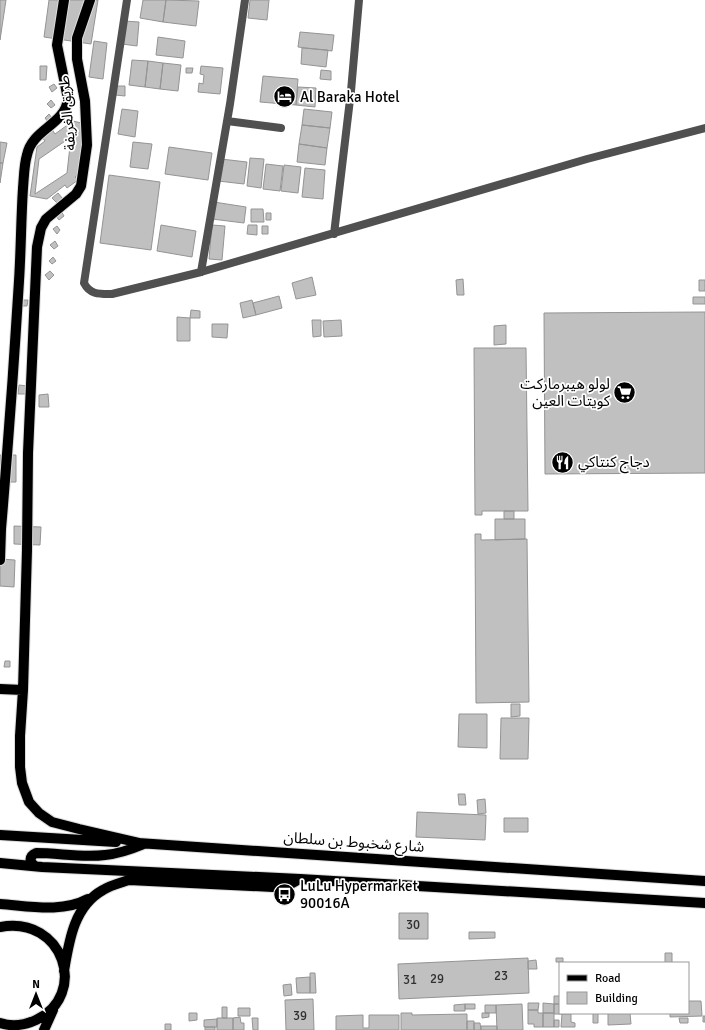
<svg xmlns="http://www.w3.org/2000/svg" width="705" height="1030" viewBox="0 0 705 1030" font-family="Signika,'Noto Sans Arabic',sans-serif">
  <rect width="100%" height="100%" fill="#fff"/>
  <path fill="#c0c0c0" stroke="#949494" fill-rule="evenodd" d="M0,0H6L0,40Z
    M49,0H98L91,44L44,37Z
    M143,0H166L163,22L140,18Z
    M166,0L199,1L196,26L163,22Z
    M250,0H269L267,20L248,18Z
    M124,21L139,22L137,46L122,44Z
    M300,32L334,35L332,51L298,47Z
    M158,37L185,41L183,58L156,55Z
    M94,41L107,43L103,79L89,77Z
    M302,48L328,50L326,67L301,64Z
    M132,60L148,61L145,87L129,85Z
    M148,61L163,63L160,89L145,87Z
    M163,63L181,65L178,91L160,89Z
    M40,66H47L46,80H40Z
    M201,66L223,68L220,94L198,92L199,83L203,84L204,75L200,74Z
    M186,68H193L192,73H186Z
    M321,70L331,71V80L320,79Z
    M263,76L298,79L296,105L260,102Z
    M54,84L57,88L52,92L49,87Z
    M116,86H125V96L115,95Z
    M298,87L316,88L315,107L296,105Z
    M51,100L55,105L51,108L47,104Z
    M122,109L138,111L135,137L118,134Z
    M304,109L332,112L330,128L302,125Z
    M49,114L52,118L48,122L45,118Z
    M73,121L90,125L83,171L75,177L78,180L67,188L65,185L47,199L30,196L37,147L45,141L40,135L51,128L55,134ZM71,137L67,173L35,194L39,159Z
    M302,125L330,128L327,148L299,144Z
    M0,142L7,143L3,163H0Z
    M133,142L152,144L148,169L130,167Z
    M299,144L327,148L325,165L297,162Z
    M169,147L212,153L208,180L165,174Z
    M250,158L264,159L261,188L247,186Z
    M221,159L247,162L244,184L218,181Z
    M0,163H3L0,183Z
    M266,164L283,166L280,191L263,189Z
    M284,165L301,167L298,193L281,191Z
    M305,168L325,170L323,199L302,197Z
    M109,175L160,182L151,250L100,243Z
    M58,193L63,199L57,203L52,198Z
    M214,202L246,207L244,223L212,219Z
    M251,209H263L264,222H251Z
    M61,211L64,216L59,220L55,215Z
    M266,213H271V220H266Z
    M161,225L196,231L192,257L157,251Z
    M212,225L225,226L222,260L209,259Z
    M248,225H257V235L247,234Z
    M57,226L60,230L57,234L53,229Z
    M262,226H268V234H262Z
    M55,241L58,246L54,249L50,245Z
    M53,257L56,261L52,264L49,261Z
    M50,271L54,275L49,280L45,275Z
    M312,277L316,295L296,299L292,283Z
    M463,279L464,295H457L456,280Z
    M699,280H705V291H699Z
    M279,296L282,308L256,315L253,303Z
    M693,297H705V304H693Z
    M22,300H28L27,306H22Z
    M252,300L256,315L243,318L240,303Z
    M191,310L200,311V318H190Z
    M705,312V473L545,474L544,313Z
    M177,317L190,318V341H177Z
    M312,320H321V336L313,337Z
    M341,320L342,336L324,337L323,321Z
    M212,324H228L227,338L212,337Z
    M506,325V344L494,345V326Z
    M474,348H526L528,511H482V515H475Z
    M19,385L28,386V394H18Z
    M48,394L49,407H39V395Z
    M0,455H16V482H0Z
    M504,511H514V519H504Z
    M495,519H525V539L495,540Z
    M14,526L41,527L40,545L14,544Z
    M475,534H481V540L527,539L529,702L476,703Z
    M0,559L15,560L14,587L0,586Z
    M5,661H10V667H4Z
    M511,704H520V716L511,717Z
    M459,714H487V748L458,747Z
    M501,718H529L528,759H500Z
    M458,794H465L466,805H459Z
    M485,799L486,813L478,814L477,800Z
    M417,812L486,815L485,840L416,837Z
    M504,818H528V832H504Z
    M399,913H428V939H399Z
    M469,932H495V938L469,939Z
    M665,953H672V963H665Z
    M528,958L529,993L399,999L398,964Z
    M556,958H563V962H556Z
    M536,960L537,969H528V961Z
    M310,973H315L316,993H310Z
    M310,977V993H297L296,978Z
    M291,984L292,995L284,996L283,985Z
    M554,996H560V1004H554Z
    M313,999L314,1030H286L285,1000Z
    M688,1001H701L702,1016L670,1017V1013H688Z
    M528,1003H539L538,1010H528Z
    M543,1003L554,1004V1013H543Z
    M465,1004H475V1009H465Z
    M465,1004V1011H454V1005Z
    M522,1004L523,1030H497L496,1005Z
    M554,1004H560V1013L562,1014H554Z
    M485,1005H496V1013H485Z
    M222,1007H227V1018H222Z
    M238,1008H250V1016H238Z
    M528,1010H538V1013H543V1027H534V1024H528Z
    M189,1013H197V1020L189,1021Z
    M401,1013H412V1015L467,1014V1030H401Z
    M482,1013H489V1017L482,1018Z
    M543,1013H554V1027H543Z
    M593,1013H598V1023H593Z
    M608,1013H630L631,1024L608,1025Z
    M562,1014H571V1022L575,1023V1027H561Z
    M363,1015V1028H369V1015H399V1030H336V1016Z
    M703,1016H705V1022H703Z
    M240,1017L241,1023H244V1030H233V1018Z
    M217,1018H233V1030H217Z
    M252,1018H258V1030H253Z
    M679,1018H688V1023H680Z
    M217,1019V1027H204V1020Z
    M554,1020H559V1027H554Z
    M467,1021H474V1030H467Z
    M474,1023H480L481,1030H474Z
    M165,1024H171V1030H165Z
    M481,1026H497V1030H481Z
    M205,1027H215V1030H205Z"/>
  <g fill="none" stroke-linecap="round" stroke-linejoin="round">
    <defs>
      <path id="primary" d="M90,0L77,38V59L85,101L87,145L81,186L76,194L46,219L41,228L37,247L28,453L27,550L23,690L20,736V767L22,783L29,802L39,813L52,822L79,829L144,844
        M0,560L1,529C8,447 14,364 19,281C21,250 21,219 23,188C24,177 24,165 27,155C32,129 65,125 68,99L57,45L64,0
        M0,689L23,690
        M0,835L116,842
        M138,843L705,881
        M0,863L42,867L300,879L705,903
        M35,866C29,862 29,856 36,853C59,853 82,858 105,855C119,854 132,849 144,844
        M0,904C29,906 62,913 88,899
        M0,927C64,915 89,995 36,1020C25,1025 12,1027 0,1023
        M64,971C69,941 74,906 103,890C111,885 120,883 129,880L273,887L289,885L298,880
        M44,1030L53,1010"/>
    </defs>
    <use href="#primary" stroke="#dbdbdb" stroke-width="12"/>
    <path stroke="#505050" stroke-width="8" d="M127,0L84,283C90,295 100,294 112,294L201,272L587,159L705,128
      M227,121L281,128
      M334,234L351,91L359,0
      M201,272L230,104L245,0"/>
    <use href="#primary" stroke="#000" stroke-width="10"/>
  </g>
  <defs>
    <symbol id="hotel-disc" viewBox="-11 -11 22 22"><circle r="9.5" fill="#000" stroke="#fff"/><path d="M-6-4.5h1.5V1H6V5H4.5V3h-9V5H-6ZM-4 0a1.8 1.8 0 1 1 3.6 0ZM.5 0V-2.5h3Q6-2.5 6 0Z" fill="#fff"/></symbol>
    <symbol id="supermarket-disc" viewBox="-11 -11 22 22"><circle r="9.5" fill="#000" stroke="#fff"/><path d="M-6-5.5h2.5l.6 2H6L4.5 2H-2.5L-4.4-4H-6ZM-1.5 3.2a1.3 1.3 0 1 0 .1 0ZM3 3.2a1.3 1.3 0 1 0 .1 0Z" fill="#fff"/></symbol>
    <symbol id="restaurant-disc" viewBox="-11 -11 22 22"><circle r="9.5" fill="#000" stroke="#fff"/><path d="M-5-6h1v4h1v-4h1v4h1v-4h1v5L-1.5 .5V6h-2V.5L-5-1ZM5-6V6H3V1.5H1.5Q1.5-4 5-6Z" fill="#fff"/></symbol>
    <symbol id="bus-disc" viewBox="-11 -11 22 22"><circle r="9.5" fill="#000" stroke="#fff"/><path d="M-5-6H5V4H4V6H2V4H-2V6H-4V4H-5ZM-3.5-4V0h7V-4ZM-3.5 1.2v1.5H-2V1.2ZM2 1.2v1.5H3.5V1.2Z" fill="#fff"/></symbol>
  </defs>
  <g fill-rule="evenodd">
    <use href="#hotel-disc" x="272" y="84" width="25" height="25"/>
    <use href="#supermarket-disc" x="612" y="380" width="25" height="25"/>
    <use href="#restaurant-disc" x="550" y="450" width="25" height="25"/>
    <use href="#bus-disc" x="272" y="882" width="25" height="25"/>
  </g>
  <g text-anchor="middle" dominant-baseline="central" stroke-width="3.5" stroke-linejoin="round" paint-order="stroke">
    <g font-size="13" fill="#303030">
      <text x="413" y="925">30</text>
      <text x="501" y="976">23</text>
      <text x="437" y="979">29</text>
      <text x="410" y="980">31</text>
      <text x="300" y="1016">39</text>
    </g>
    <g font-size="15" fill="#000" stroke="#fff" text-anchor="start">
      <text x="300" y="97">Al Baraka Hotel</text>
      <text x="610" y="384" text-anchor="end">لولو هيبرماركت<tspan x="610" dy="17">كويتات العين</tspan></text>
      <text x="578" y="462">دجاج كنتاكي</text>
      <text x="300" y="886">LuLu Hypermarket<tspan x="300" dy="17">90016A</tspan></text>
    </g>
    <g font-size="15" fill="#000" stroke="#fff">
      <text transform="translate(67 113) rotate(-95)">طريق الغريفة</text>
      <text transform="translate(354 842) rotate(4)">شارع شخبوط بن سلطان</text>
    </g>
  </g>
  <rect x="559" y="962" width="130" height="52" fill="#ffffff" stroke="#999999"/>
  <rect x="567" y="975" width="20" height="6" fill="#000000" stroke="#999999"/>
  <text x="595" y="982" font-size="12" fill="#000000">Road</text>
  <rect x="567" y="992" width="20" height="12" fill="#c0c0c0" stroke="#999999"/>
  <text x="595" y="1002" font-size="12" fill="#000000">Building</text>
  <g transform="translate(36 994)" stroke="#ffffff" stroke-width="3" paint-order="stroke">
  <path d="M0-3L7 15L0 10L-7 15Z" fill="#000000"/>
  <text y="-6" font-size="11" font-weight="bold" text-anchor="middle" fill="#000000">N</text>
  </g>
</svg>
